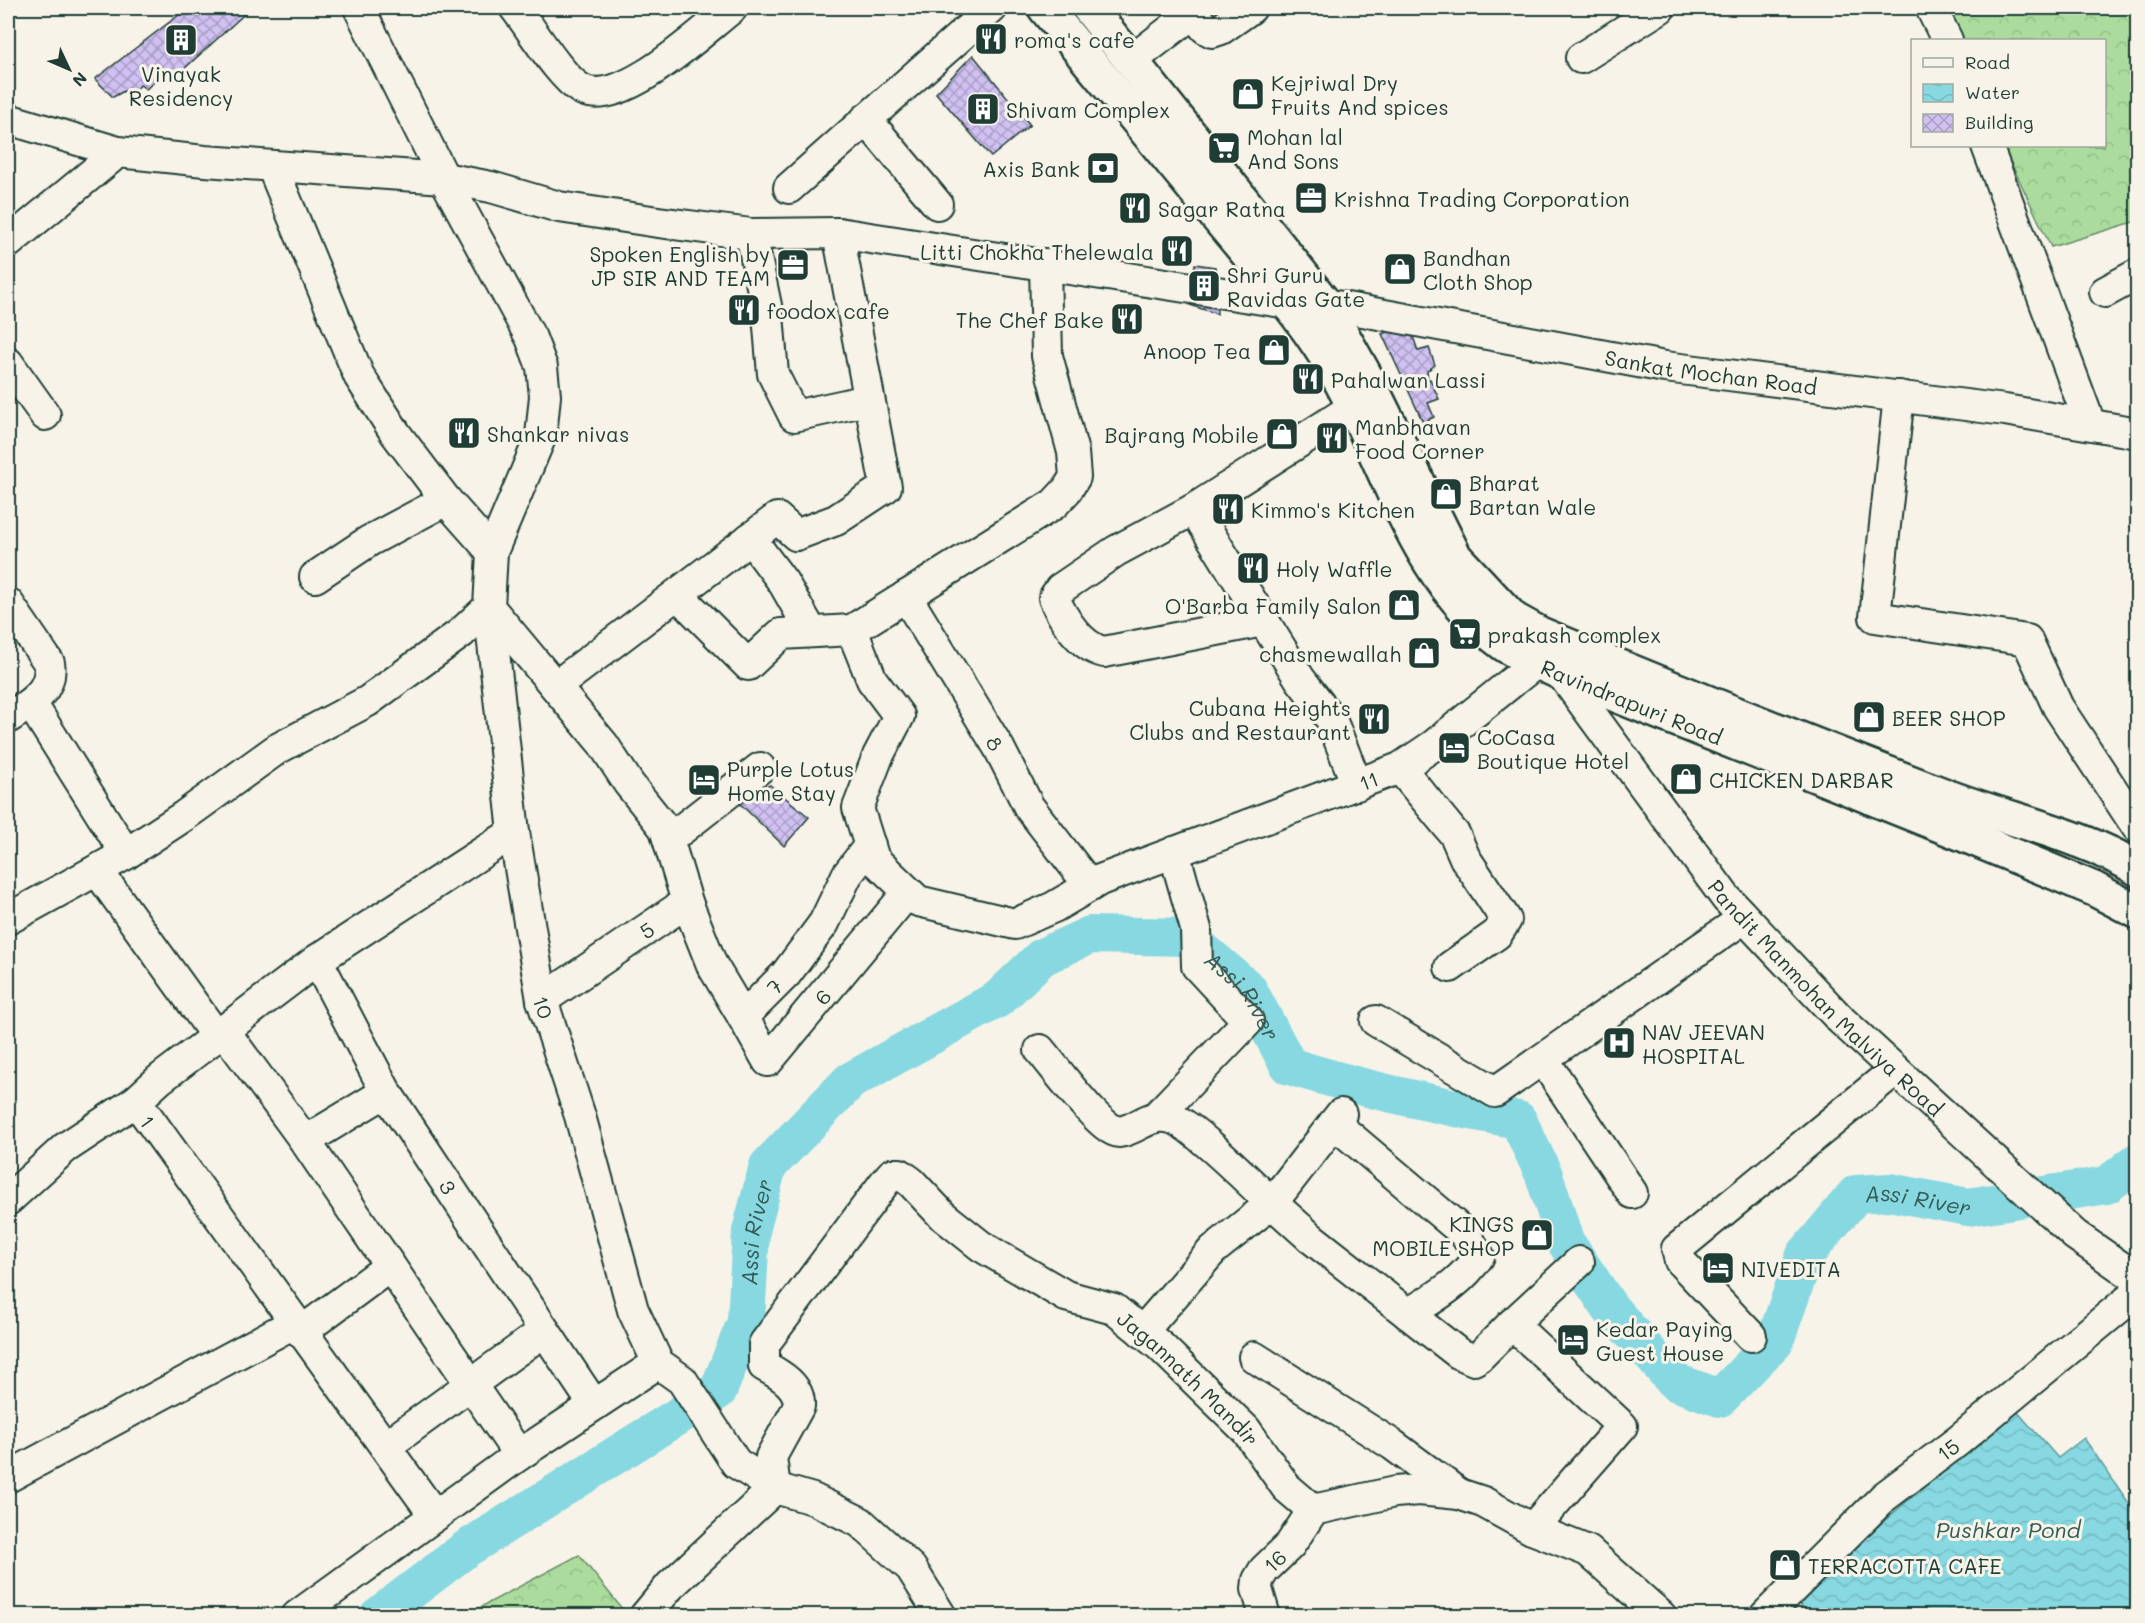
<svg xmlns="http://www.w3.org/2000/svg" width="2145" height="1623" viewBox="0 0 2145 1623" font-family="Mali,sans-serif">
  <defs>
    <pattern id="forest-crowns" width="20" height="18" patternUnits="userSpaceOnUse" patternTransform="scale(1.5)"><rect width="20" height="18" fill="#abdc9d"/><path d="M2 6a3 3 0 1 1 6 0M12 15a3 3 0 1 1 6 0" fill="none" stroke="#93be88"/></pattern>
    <pattern id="water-waves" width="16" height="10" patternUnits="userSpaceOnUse" patternTransform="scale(1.5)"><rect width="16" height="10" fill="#87d8e1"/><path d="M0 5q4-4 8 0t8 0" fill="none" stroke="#74bac2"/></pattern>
    <pattern id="building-cross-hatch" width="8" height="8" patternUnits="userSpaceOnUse" patternTransform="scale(1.5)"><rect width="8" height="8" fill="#d0c1f2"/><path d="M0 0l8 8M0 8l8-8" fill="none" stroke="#a89ec5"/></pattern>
  </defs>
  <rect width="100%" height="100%" fill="#f7f3e8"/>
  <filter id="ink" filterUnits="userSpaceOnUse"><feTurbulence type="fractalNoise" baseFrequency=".0167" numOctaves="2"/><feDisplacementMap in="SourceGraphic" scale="12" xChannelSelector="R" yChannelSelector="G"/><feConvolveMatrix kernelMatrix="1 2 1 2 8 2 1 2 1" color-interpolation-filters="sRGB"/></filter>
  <g filter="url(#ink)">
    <path fill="url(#forest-crowns)" stroke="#658c68" stroke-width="1.5" d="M1938,8H2137V221L2051,247L2003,146H2104V40H1953Z
      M579,1555L627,1615H466Z"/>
    <path fill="url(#water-waves)" stroke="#5d9a9c" stroke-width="1.5" d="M2015,1409L2058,1458L2084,1438L2137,1515V1615L1811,1616L1794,1598Z"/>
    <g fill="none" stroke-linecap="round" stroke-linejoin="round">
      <path stroke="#87d8e1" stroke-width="38" id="s1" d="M378,1616L466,1549L718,1391L746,1322L751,1231L768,1166L850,1081L998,999L1042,957L1090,935L1187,937L1248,989L1289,1066C1365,1090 1440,1106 1518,1120L1544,1175L1565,1241L1610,1308L1675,1382L1720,1398L1775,1341L1805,1255L1856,1194L1889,1192L1968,1207L2107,1185L2138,1161"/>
    </g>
    <path fill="url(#building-cross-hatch)" stroke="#1f3d34" stroke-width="1.5" d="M188,8H251L173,79L166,72L146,89L140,85L131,96L124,91L113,97L95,79Z
      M973,55L1030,125L991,157L936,93Z
      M1195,264L1215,267L1217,314L1190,305Z
      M1409,325L1418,351L1429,348L1435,365L1427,371L1428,380L1430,379L1439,399L1428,403L1434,417L1423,422L1382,334Z
      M770,785L809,817L784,846L737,801Z"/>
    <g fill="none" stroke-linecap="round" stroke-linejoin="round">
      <defs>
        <g id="minor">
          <path d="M359,8L444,178L531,338L542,367L545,396L541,436L492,552L489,607L603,744L629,784L665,829L673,832L681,830L760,768"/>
          <path d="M515,8C531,28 560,77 581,89C620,111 702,31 732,8"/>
          <path d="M1189,8L1205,28L1212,32L1221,29L1251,8"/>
          <path d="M1931,8L1947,40"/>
          <path d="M1581,58L1660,8"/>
          <path d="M1132,60L1193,13"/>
          <path id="s2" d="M8,119L118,152L205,161L444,178L491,187L559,207L658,222L751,234L838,233L1288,303L1325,304L1665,367L2005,410L2138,433"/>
          <path d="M866,119L937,204"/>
          <path d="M1987,146L2090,424"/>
          <path d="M272,166L359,376L396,434L446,500L492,552"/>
          <path d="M789,188L992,8"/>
          <path d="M751,234L768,315L773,374L794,416L868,400"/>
          <path d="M8,243L118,152"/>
          <path d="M2105,292L2138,274"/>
          <path d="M8,363L45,415"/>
          <path d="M1899,396L1875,617L2027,640L2058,707L2137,827"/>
          <path d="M1194,509L1300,679L1331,719L1357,785"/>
          <path d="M750,538L783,582L811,631"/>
          <path d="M315,577L369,541L446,500"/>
          <path d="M678,595L748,665L781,634L852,630L1054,504L1067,490L1075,477L1073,452L1047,356L1045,264"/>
          <path id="s3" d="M906,596L999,748L1029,807L1090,886"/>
          <path d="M8,603L49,663C54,691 28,705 8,718"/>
          <path id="s4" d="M489,607L514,832L542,1000L580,1116L633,1310L658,1363L682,1380L736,1463L775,1488L813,1499L860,1522L911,1568L941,1616"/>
          <path d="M1263,621L1104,652C1081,647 1063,619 1054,598L1060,589L1116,551L1194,509L1354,407"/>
          <path id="s5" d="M852,630L872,680L899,716L878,756L858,808L874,859L918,901L1015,924L1054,907L1100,880L1400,768L1434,745L1538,661"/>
          <path id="s6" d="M1561,673L1726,898L1842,1021L2075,1235L2138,1279"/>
          <path d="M556,686L777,518L796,535L836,520L886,487L838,233"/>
          <path d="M31,703L126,854"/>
          <path d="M1400,768L1455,835L1465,858L1506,920L1497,934L1450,967"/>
          <path d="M97,870L217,1037"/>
          <path id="s7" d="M687,902L712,965L743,1017L786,974L824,923L847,875L870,845"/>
          <path d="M8,919L126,854L184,816L277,749L368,701L461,633L489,607"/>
          <path id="s8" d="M317,960L386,1092L594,1405"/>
          <path id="s9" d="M542,1000L687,902L665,829"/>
          <path id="s10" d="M743,1017L768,1061L908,892"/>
          <path d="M1376,1021L1495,1092L1744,918"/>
          <path d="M225,1032L305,1141L519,1455"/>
          <path d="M1040,1050C1052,1064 1103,1133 1119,1132C1140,1129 1151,1110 1174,1119C1196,1128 1251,1184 1272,1203L1213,1250L1142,1332"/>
          <path d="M1543,1059L1632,1193"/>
          <path d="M1341,1114L1272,1203L1311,1238L1458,1353L1474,1360L1479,1357L1512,1324"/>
          <path d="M1157,1116L1248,1021L1197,966L1196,929L1174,852"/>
          <path d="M1334,1123L1464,1233L1479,1256C1461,1283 1435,1297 1408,1314"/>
          <path d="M305,1141L386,1092"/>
          <path d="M8,1200L65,1148L136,1101"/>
          <path d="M301,1332L390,1266"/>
          <path d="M1751,1336L1680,1261L1677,1249L1895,1070"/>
          <path d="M1254,1357L1393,1445L1459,1494"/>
          <path d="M386,1446L544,1331"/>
          <path d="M8,1477L294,1323"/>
          <path d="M435,1516L136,1101L160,1079L317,960L514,832"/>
          <path d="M1532,1529L1622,1426L1512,1324L1579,1262"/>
          <path d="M297,1616L519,1455L658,1363"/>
          <path id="s11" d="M645,1616L670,1586L775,1488L771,1457L799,1406C800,1386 781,1375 764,1366V1344L885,1182L892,1174H900L911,1182L942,1215L981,1246L1066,1296L1114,1309L1160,1346L1246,1430L1286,1487L1313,1510L1395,1492L1419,1490L1459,1494L1483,1502L1532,1529L1588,1551L1661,1616"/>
          <path id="s12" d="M1265,1616L1257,1589L1258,1580L1264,1570L1290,1545L1313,1510"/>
          <path id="s13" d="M1765,1616L1884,1497L1958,1441L2138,1292"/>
        </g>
        <g id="major">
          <path id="s14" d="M1045,8C1103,78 1160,148 1218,218C1255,263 1296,308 1327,358C1387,453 1409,576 1504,644C1521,656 1543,664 1561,673L1960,833L2094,889L2138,912"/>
          <path d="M1089,8L1325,304L1367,379L1455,557L1513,619L1540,634C1675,690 1810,744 1946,796C2008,820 2082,834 2138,869"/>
        </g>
      </defs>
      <use href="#minor" stroke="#1f3d34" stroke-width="34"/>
      <use href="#major" stroke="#1f3d34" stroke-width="38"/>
      <use href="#minor" stroke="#f7f3e8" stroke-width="30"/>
      <use href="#major" stroke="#f7f3e8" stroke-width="33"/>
    </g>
  </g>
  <defs>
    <symbol id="restaurant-square" viewBox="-11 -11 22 22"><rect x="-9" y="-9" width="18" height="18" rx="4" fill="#1f3d34" stroke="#f7f3e8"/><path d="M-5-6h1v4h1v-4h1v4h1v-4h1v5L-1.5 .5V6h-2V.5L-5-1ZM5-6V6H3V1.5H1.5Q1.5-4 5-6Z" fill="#fff"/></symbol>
    <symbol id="building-square" viewBox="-11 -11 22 22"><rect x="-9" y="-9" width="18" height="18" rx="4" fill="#1f3d34" stroke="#f7f3e8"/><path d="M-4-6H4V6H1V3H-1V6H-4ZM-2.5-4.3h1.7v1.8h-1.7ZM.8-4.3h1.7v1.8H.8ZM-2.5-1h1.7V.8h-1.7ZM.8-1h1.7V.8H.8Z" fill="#fff"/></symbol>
    <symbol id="shop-square" viewBox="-11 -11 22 22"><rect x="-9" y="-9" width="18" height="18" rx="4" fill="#1f3d34" stroke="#f7f3e8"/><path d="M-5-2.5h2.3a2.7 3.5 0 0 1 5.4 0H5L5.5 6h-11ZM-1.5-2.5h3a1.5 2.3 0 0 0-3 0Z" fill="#fff"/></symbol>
    <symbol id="supermarket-square" viewBox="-11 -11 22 22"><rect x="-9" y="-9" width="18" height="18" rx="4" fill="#1f3d34" stroke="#f7f3e8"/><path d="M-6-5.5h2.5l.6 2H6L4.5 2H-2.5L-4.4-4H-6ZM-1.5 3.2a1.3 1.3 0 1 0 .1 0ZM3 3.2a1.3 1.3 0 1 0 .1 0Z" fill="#fff"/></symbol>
    <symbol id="bank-square" viewBox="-11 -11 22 22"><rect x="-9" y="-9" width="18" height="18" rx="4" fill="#1f3d34" stroke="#f7f3e8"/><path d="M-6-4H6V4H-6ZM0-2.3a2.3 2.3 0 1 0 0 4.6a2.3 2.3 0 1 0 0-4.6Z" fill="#fff"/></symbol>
    <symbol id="office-square" viewBox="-11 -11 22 22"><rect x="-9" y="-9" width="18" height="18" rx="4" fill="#1f3d34" stroke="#f7f3e8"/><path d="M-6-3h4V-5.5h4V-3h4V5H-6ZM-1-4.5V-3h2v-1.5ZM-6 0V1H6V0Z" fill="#fff"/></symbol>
    <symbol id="hotel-square" viewBox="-11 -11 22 22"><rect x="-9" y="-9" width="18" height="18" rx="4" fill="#1f3d34" stroke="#f7f3e8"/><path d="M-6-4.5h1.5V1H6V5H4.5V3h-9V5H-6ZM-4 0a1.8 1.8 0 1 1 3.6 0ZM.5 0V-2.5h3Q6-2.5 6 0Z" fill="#fff"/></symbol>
    <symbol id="hospital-square" viewBox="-11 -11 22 22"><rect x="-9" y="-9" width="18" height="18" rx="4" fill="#1f3d34" stroke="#f7f3e8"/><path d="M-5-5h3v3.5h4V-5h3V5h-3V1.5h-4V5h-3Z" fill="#fff"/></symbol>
  </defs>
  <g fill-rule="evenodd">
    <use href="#restaurant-square" x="972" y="20" width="38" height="38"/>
    <use href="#building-square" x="162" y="21" width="38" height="38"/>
    <use href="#shop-square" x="1229" y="75" width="38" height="38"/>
    <use href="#building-square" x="964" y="90" width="38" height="38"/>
    <use href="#supermarket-square" x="1205" y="129" width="38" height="38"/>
    <use href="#bank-square" x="1084" y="149" width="38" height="38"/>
    <use href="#office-square" x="1292" y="179" width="38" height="38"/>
    <use href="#restaurant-square" x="1116" y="189" width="38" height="38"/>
    <use href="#restaurant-square" x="1158" y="232" width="38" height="38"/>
    <use href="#office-square" x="774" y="246" width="38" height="38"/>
    <use href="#shop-square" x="1381" y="250" width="38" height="38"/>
    <use href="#building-square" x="1185" y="267" width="38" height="38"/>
    <use href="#restaurant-square" x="725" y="291" width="38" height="38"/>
    <use href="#restaurant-square" x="1108" y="300" width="38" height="38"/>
    <use href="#shop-square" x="1255" y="331" width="38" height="38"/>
    <use href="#restaurant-square" x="1289" y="360" width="38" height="38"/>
    <use href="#restaurant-square" x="445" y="414" width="38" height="38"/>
    <use href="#shop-square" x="1263" y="415" width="38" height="38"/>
    <use href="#restaurant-square" x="1313" y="419" width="38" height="38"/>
    <use href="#shop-square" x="1427" y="475" width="38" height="38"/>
    <use href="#restaurant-square" x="1209" y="490" width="38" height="38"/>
    <use href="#restaurant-square" x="1234" y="549" width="38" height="38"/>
    <use href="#shop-square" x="1385" y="586" width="38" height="38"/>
    <use href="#supermarket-square" x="1446" y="615" width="38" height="38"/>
    <use href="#shop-square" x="1405" y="634" width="38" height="38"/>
    <use href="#shop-square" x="1850" y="698" width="38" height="38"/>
    <use href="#restaurant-square" x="1355" y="700" width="38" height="38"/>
    <use href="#hotel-square" x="1435" y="729" width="38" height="38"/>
    <use href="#shop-square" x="1667" y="760" width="38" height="38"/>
    <use href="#hotel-square" x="685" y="761" width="38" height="38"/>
    <use href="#hospital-square" x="1600" y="1024" width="38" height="38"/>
    <use href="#shop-square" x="1518" y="1216" width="38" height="38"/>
    <use href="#hotel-square" x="1699" y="1249" width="38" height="38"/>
    <use href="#hotel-square" x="1554" y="1321" width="38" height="38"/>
    <use href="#shop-square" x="1766" y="1546" width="38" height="38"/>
  </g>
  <g text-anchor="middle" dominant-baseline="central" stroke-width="6" stroke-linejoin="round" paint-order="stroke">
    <g font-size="21" fill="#1f3d34" stroke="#f7f3e8" text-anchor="start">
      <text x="1014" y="39">roma's cafe</text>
      <text x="181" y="73" text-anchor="middle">Vinayak<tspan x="181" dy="24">Residency</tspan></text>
      <text x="1271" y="82">Kejriwal Dry<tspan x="1271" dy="24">Fruits And spices</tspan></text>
      <text x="1006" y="109">Shivam Complex</text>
      <text x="1247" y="136">Mohan lal<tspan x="1247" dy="24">And Sons</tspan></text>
      <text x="1080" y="168" text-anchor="end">Axis Bank</text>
      <text x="1334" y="198">Krishna Trading Corporation</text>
      <text x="1158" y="208">Sagar Ratna</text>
      <text x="1154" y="251" text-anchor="end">Litti Chokha Thelewala</text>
      <text x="770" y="253" text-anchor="end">Spoken English by<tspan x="770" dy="24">JP SIR AND TEAM</tspan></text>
      <text x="1423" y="257">Bandhan<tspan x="1423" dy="24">Cloth Shop</tspan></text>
      <text x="1227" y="274">Shri Guru<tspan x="1227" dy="24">Ravidas Gate</tspan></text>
      <text x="767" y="310">foodox cafe</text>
      <text x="1104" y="319" text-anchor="end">The Chef Bake</text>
      <text x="1251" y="350" text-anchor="end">Anoop Tea</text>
      <text x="1331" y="379">Pahalwan Lassi</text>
      <text x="1355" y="426">Manbhavan<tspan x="1355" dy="24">Food Corner</tspan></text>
      <text x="487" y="433">Shankar nivas</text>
      <text x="1259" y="434" text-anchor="end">Bajrang Mobile</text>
      <text x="1469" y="482">Bharat<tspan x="1469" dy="24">Bartan Wale</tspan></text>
      <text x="1251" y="509">Kimmo's Kitchen</text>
      <text x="1276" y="568">Holy Waffle</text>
      <text x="1381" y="605" text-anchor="end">O'Barba Family Salon</text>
      <text x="1488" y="634">prakash complex</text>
      <text x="1401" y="653" text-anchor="end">chasmewallah</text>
      <text x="1351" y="707" text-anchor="end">Cubana Heights<tspan x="1351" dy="24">Clubs and Restaurant</tspan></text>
      <text x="1892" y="717">BEER SHOP</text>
      <text x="1477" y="736">CoCasa<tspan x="1477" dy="24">Boutique Hotel</tspan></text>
      <text x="727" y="768">Purple Lotus<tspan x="727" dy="24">Home Stay</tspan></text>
      <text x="1709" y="779">CHICKEN DARBAR</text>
      <text x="1642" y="1031">NAV JEEVAN<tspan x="1642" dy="24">HOSPITAL</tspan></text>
      <text x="1514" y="1223" text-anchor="end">KINGS<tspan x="1514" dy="24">MOBILE SHOP</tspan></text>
      <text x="1741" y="1268">NIVEDITA</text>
      <text x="1596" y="1328">Kedar Paying<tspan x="1596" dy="24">Guest House</tspan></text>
      <text x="1808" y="1565">TERRACOTTA CAFE</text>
    </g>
    <g font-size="21" fill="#1f3d34" stroke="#f7f3e8">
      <text stroke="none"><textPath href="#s2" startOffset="1726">Sankat Mochan Road</textPath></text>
      <text stroke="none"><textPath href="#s14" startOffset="930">Ravindrapuri Road</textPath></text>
      <text stroke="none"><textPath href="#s3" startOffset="172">8</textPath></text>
      <text stroke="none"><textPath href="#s5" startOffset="796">11</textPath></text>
      <text stroke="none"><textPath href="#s9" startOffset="126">5</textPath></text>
      <text stroke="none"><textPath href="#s7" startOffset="172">7</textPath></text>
      <text stroke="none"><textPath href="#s10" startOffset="135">6</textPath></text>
      <text stroke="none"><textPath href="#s6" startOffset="420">Pandit Manmohan Malviya Road</textPath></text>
      <text stroke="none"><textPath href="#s4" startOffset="404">10</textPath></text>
      <text transform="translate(148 1121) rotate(54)">1</text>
      <text stroke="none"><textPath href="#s8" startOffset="262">3</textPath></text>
      <text stroke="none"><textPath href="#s11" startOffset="930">Jagannath Mandir</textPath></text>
      <text stroke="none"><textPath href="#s13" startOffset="248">15</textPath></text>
      <text stroke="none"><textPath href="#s12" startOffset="63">16</textPath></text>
    </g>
    <g font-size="22" font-style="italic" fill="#345c57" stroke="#f7f3e8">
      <text stroke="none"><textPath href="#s1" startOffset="1221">Assi River</textPath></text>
      <text stroke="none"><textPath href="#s1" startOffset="2211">Assi River</textPath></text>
      <text stroke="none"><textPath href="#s1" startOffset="573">Assi River</textPath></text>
      <text x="2008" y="1529">Pushkar Pond</text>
    </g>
  </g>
  <rect width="2145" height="1623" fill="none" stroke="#f7f3e8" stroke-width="30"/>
  <rect x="15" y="15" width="2115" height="1593" fill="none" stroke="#1f3d34" stroke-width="2" filter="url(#ink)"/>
  <rect x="1911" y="39" width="195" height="108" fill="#f7f3e8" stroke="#a1aaa0" stroke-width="1.5"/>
  <rect x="1923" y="58" width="30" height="9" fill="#f7f3e8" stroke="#a1aaa0" stroke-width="1.5"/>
  <text x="1965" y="69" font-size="18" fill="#1f3d34">Road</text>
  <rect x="1923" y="84" width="30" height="18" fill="url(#water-waves)" stroke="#a1aaa0" stroke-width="1.5"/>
  <text x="1965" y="99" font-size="18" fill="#1f3d34">Water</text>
  <rect x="1923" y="114" width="30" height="18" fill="url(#building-cross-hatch)" stroke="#a1aaa0" stroke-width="1.5"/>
  <text x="1965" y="129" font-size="18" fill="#1f3d34">Building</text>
  <g transform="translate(69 69) rotate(134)" stroke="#f7f3e8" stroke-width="4.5" paint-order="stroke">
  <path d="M0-4.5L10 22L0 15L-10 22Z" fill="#1f3d34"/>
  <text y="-9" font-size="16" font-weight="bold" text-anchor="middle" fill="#1f3d34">N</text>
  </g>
</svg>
